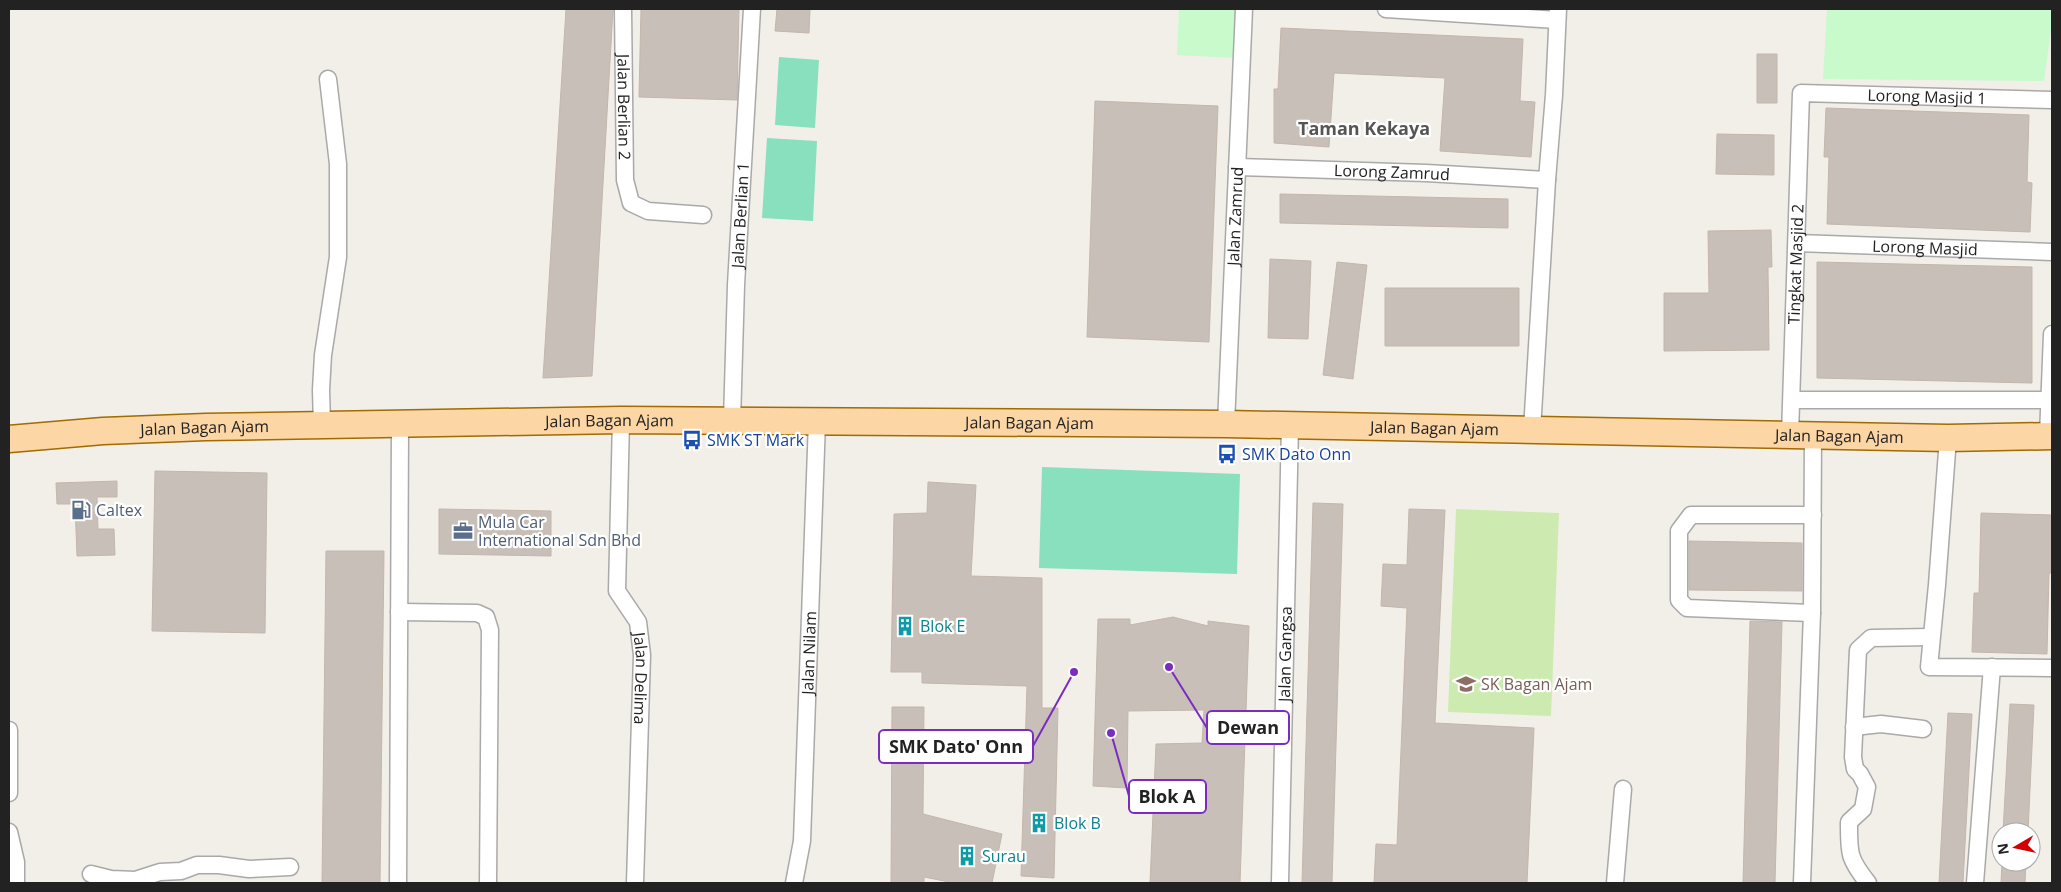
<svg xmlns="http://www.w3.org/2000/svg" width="2061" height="892" viewBox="0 0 2061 892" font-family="'Open Sans',sans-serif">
  <rect width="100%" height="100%" fill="#f2efe9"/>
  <path fill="#cdebb0" d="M1456,509L1559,513L1551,716L1448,712Z"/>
  <path fill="#c8facc" d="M1179,9H1238L1235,58L1177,55Z
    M1827,9H2052V23L2044,81L1823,79Z"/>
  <path fill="#88e0be" d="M779,57L819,60L815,128L775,125Z
    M767,138L817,141L813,221L762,218Z
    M1042,467L1240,474L1237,574L1039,568Z"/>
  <path fill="#c7bfb8" stroke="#c4b6ab" d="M566,9H613L592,376L543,378Z
    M641,9H739L737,100L639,97Z
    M777,9H810L809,33L775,31Z
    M1281,28L1523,39L1520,101L1535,102L1531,157L1440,151L1445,78L1334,73L1329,147L1274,143V89H1278Z
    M1757,54H1777V103H1757Z
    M1095,101L1218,106L1209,342L1087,337Z
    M1826,108L2029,115L2027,182L2032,183L2030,232L1827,224L1829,157H1824Z
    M1717,134L1774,135V175L1716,174Z
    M1280,194L1508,199V228L1280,223Z
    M1771,230L1772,267H1768L1769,350L1664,351V293H1709L1708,231Z
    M1270,259L1311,261L1308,339L1268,338Z
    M1337,262L1367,265L1353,379L1323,375Z
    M1817,262L2032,267V383L1817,378Z
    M1385,288H1519V346H1385Z
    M155,471L267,473L265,633L152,631Z
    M117,481V497H97L98,529H114L115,555L77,556L75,504H57L56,483Z
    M928,482L976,485L971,576L1042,578V708H1058L1054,878L1021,876L1027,686L922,683V672H891L894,514L927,513Z
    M1313,503L1343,504L1332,883H1302Z
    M439,509L551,511V556L439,554Z
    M1409,509L1445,510L1435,723L1534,728L1527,883H1374L1376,844L1397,845L1407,608L1381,606L1383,564L1407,565Z
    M1981,513L2052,515V573H2049L2047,654L1972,652L1974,593H1979Z
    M1689,541L1802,543V591L1689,590Z
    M326,551H384L380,883H322Z
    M1173,617L1208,626V621L1249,626L1240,883H1150L1156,744L1202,743L1204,710L1128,711L1127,788L1093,786L1098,619H1130V625Z
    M1750,621L1782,622L1775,883H1743Z
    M2010,704L2034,705L2028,832H2003Z
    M892,707H924L923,814L1002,834L992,883H954L924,877V883H891Z
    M1948,713L1972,714L1963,883H1939Z
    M2002,862H2026L2025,883H2001Z"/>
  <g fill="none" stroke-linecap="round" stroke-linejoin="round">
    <defs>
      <g id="street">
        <path id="s1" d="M623,9L625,180L631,203L648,211L703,215"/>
        <path d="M1386,9L1557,20"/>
        <path id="s2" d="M1237,167L1426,173L1547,180"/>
        <path id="s3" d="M1797,243L2052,252"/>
        <path d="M1792,400H2048"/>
        <path id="s4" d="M621,420L617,591L638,622L642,655L635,883"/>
        <path id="s5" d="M732,421L736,285L752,9"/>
        <path id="s6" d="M1226,424L1244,9"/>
        <path d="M322,425L321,390L323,355L338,257V164L328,79"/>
        <path d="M1532,430L1547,180L1554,95L1558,9"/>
        <path id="s7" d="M1790,435L1801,93L2052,100"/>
        <path d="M2048,436L2052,334"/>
        <path d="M1948,438L1937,585L1929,667L2051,668"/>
        <path d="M399,612L477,613L486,617L490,630L488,883"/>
        <path d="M1812,613L1687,608L1679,600V531L1691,515H1813"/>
        <path d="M1854,727L1881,724L1923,729"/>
        <path d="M9,730V793"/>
        <path d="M9,832L16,862V883"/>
        <path d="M91,874L111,879L135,880L160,872L181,871L197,865H219L249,869L290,867"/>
        <path d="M398,883L400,424"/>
        <path id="s8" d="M794,883L802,841L817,421"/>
        <path id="s9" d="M1280,883L1290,425"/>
        <path d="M1615,883L1623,789"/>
        <path d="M1802,883L1812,613L1813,435"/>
        <path d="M1868,883C1848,858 1849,853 1849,822L1863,809L1867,787L1860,774L1855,769L1853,757L1858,650L1871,638L1931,637"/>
        <path d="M1975,883L1992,667"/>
      </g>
      <g id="primary">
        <path id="s10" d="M9,439L103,431L206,427L621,420L1226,424L1948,438L2052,436"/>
      </g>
    </defs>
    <use href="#street" stroke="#a9a9a9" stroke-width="19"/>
    <use href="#primary" stroke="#a06b00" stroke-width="29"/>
    <use href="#street" stroke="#fff" stroke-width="16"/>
    <use href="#primary" stroke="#fcd6a4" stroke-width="26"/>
  </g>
  <defs>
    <symbol id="bus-bare" viewBox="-9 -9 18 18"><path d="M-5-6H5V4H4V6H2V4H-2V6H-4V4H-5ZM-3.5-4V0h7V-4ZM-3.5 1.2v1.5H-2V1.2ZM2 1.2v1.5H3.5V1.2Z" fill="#1a4fb4" stroke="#fff" stroke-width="2.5" paint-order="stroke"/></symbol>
    <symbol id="fuel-bare" viewBox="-9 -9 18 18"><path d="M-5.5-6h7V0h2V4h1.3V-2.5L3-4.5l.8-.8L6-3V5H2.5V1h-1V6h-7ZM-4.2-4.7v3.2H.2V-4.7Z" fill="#5c6f8a" stroke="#fff" stroke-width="2.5" paint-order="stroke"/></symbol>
    <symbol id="office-bare" viewBox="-9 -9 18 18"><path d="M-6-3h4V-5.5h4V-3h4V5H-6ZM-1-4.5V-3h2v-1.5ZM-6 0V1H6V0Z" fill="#5c6f8a" stroke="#fff" stroke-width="2.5" paint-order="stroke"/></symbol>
    <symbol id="building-bare" viewBox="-9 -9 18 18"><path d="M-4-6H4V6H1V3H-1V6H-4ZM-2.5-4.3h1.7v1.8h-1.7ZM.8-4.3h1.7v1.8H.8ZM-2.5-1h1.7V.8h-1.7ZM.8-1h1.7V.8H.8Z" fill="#0f9aa8" stroke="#fff" stroke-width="2.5" paint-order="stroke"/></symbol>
    <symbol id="school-bare" viewBox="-9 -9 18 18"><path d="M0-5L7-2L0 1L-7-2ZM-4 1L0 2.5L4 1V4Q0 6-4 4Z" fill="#8d6e63" stroke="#fff" stroke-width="2.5" paint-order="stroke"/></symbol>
  </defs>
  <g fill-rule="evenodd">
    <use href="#bus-bare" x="678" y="426" width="28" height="28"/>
    <use href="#bus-bare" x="1213" y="440" width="28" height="28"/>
    <use href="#fuel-bare" x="67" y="496" width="28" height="28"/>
    <use href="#office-bare" x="449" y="517" width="28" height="28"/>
    <use href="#building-bare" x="891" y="612" width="28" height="28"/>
    <use href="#school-bare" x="1452" y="670" width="28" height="28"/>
    <use href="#building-bare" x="1025" y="809" width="28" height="28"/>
    <use href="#building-bare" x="953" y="842" width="28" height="28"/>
  </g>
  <g text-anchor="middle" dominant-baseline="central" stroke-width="4.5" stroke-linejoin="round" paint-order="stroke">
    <g font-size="16" fill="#222" stroke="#fff">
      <text stroke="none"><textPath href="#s7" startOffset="468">Lorong Masjid 1</textPath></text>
      <text stroke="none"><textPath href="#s1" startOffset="98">Jalan Berlian 2</textPath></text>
      <text stroke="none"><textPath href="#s2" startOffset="155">Lorong Zamrud</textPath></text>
      <text stroke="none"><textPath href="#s5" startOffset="206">Jalan Berlian 1</textPath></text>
      <text stroke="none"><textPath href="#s6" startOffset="208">Jalan Zamrud</textPath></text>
      <text stroke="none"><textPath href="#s3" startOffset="128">Lorong Masjid</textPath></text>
      <text stroke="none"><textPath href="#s7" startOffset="171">Tingkat Masjid 2</textPath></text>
      <text stroke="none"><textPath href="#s10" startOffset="601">Jalan Bagan Ajam</textPath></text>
      <text stroke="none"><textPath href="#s10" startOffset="1021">Jalan Bagan Ajam</textPath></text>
      <text stroke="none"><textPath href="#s10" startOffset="196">Jalan Bagan Ajam</textPath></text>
      <text stroke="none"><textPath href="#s10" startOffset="1426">Jalan Bagan Ajam</textPath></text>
      <text stroke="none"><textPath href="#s10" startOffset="1831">Jalan Bagan Ajam</textPath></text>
      <text stroke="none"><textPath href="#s8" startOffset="231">Jalan Nilam</textPath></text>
      <text stroke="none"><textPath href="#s9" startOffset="229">Jalan Gangsa</textPath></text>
      <text stroke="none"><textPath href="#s4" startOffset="265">Jalan Delima</textPath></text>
    </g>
    <g font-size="16" fill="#164399" stroke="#fff" text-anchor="start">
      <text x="707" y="440">SMK ST Mark</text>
      <text x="1242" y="454">SMK Dato Onn</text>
    </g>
    <g font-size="16" fill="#4e5e75" stroke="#fff" text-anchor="start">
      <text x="96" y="510">Caltex</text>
      <text x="478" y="522">Mula Car<tspan x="478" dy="18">International Sdn Bhd</tspan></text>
    </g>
    <g font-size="16" fill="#0d838f" stroke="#fff" text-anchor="start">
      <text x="920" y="626">Blok E</text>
      <text x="1054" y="823">Blok B</text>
      <text x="982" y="856">Surau</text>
    </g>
    <g font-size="16" fill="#785e54" stroke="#fff" text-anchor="start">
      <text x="1481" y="684">SK Bagan Ajam</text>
    </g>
    <g font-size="18" font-weight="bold" fill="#555" stroke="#fff">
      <text x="1364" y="128">Taman Kekaya</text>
    </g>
  </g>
  <path fill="none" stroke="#7b2cbf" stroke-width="2" d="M1169 667L1207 728M1074 672L1033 746M1111 733L1129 796"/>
  <g fill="#7b2cbf" stroke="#fff" stroke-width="2">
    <circle cx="1169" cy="667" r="5"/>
    <circle cx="1074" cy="672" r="5"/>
    <circle cx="1111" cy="733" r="5"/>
  </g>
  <g fill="#fff" stroke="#7b2cbf" stroke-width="2">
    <rect x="1207" y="711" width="82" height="33" rx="5"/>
    <rect x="879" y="730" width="154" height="33" rx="5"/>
    <rect x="1129" y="780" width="77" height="33" rx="5"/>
  </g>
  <g font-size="18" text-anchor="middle" font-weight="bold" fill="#222">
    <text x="1248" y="734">Dewan</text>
    <text x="956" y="753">SMK Dato' Onn</text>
    <text x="1167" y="803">Blok A</text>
  </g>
  <rect width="2061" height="892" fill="none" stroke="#222222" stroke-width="20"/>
  <g transform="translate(2016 847) rotate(261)"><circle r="24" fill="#ffffff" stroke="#a7a7a7"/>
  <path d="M0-4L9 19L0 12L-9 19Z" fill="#d40000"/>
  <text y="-8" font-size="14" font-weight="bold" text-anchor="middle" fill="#222222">N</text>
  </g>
</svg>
